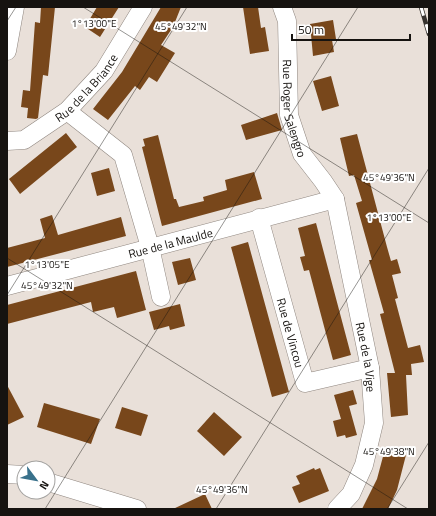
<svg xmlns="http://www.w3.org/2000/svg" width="436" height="516" viewBox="0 0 436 516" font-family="'Titillium Web',sans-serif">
  <rect width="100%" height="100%" fill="#e9e0d9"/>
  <path fill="#78471b" d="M41,7H55L48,76L43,75L38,118L36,119L27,118L28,108L21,107L23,90L30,91L35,22L40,23Z
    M97,7H119L100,37L85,27Z
    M161,7H181L173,27L161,45L175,53L157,82L149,77L140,90L135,86L108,120L93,109L122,72Z
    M243,7H258L261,28L265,27L269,51L250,54Z
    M333,20L336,39L332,40L334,52L313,56L310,24Z
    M331,76L339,106L322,111L313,81Z
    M277,113L282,130L246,140L241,125Z
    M66,133L77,147L20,194L9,179Z
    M357,134L387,247L391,261L397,259L401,273L392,275L398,298L395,299L408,348L420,345L424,362L411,364L412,375H406L408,415L391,417L387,373H395L380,314L384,313L369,260H372L356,203L362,201L354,175L349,176L340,138Z
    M158,135L174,199H176L179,207L204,201L203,197L227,190L225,180L254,172L262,199L162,226L142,147L145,146L143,139Z
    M109,168L115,191L97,196L91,173Z
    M52,215L58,235L121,217L126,236L7,267V248L45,238L40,219Z
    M316,223L351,355L333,360L309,270L304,271L300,257L305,256L298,228Z
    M248,242L289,392L272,397L231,247Z
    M190,258L196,280L178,285L172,262Z
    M136,271L146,310L117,318L114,307L93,312L91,302L7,324V305Z
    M180,304L185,326L170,330L169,326L154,330L149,312Z
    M7,385L24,417L7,425Z
    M353,390L357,404L349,406L357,435L346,438L345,435L337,437L333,421L341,419L334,395Z
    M44,403L100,419L91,444L37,427Z
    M122,407L148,415L141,436L115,428Z
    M214,412L242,437L224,456L197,431Z
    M385,449L406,455L397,490L388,509H362L377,479Z
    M314,468L315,470L320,468L329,491L299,503L292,487L300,484L296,476Z
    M205,494L212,509H173Z"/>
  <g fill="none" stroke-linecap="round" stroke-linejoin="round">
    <defs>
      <g id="street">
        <path id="s1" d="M282,7L287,21L289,115L302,154L323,181L335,199L370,368L374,423L364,465L351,494L337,509"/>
        <path d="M7,51L15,7"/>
        <path d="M67,111L123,155L150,247L161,297"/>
        <path id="s2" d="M7,141L24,140L67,111L104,71L143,7"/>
        <path id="s3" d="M259,218L305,383L370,368"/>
        <path id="s4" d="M7,286L335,199"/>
        <path d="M7,474L24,475"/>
        <path d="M48,482L137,509"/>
      </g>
    </defs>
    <use href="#street" stroke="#908780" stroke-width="19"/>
    <use href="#street" stroke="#fff" stroke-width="18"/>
    <defs>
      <path id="rail" d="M421,7L429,34"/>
    </defs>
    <use href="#rail" stroke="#37332f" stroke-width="4.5"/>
    <use href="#rail" stroke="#fff" stroke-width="3" stroke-dasharray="9" stroke-linecap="butt"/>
  </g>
  <path fill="none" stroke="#161310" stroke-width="1" stroke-opacity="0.45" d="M83,7L429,223M7,21L16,7M7,258L408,509M7,295L187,7M45,509L358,7M216,509L429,168M387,509L429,442"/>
  <g text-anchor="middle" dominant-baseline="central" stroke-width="4" stroke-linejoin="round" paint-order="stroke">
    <g font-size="12" fill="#161310" stroke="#fff">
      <text stroke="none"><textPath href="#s2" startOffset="99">Rue de la Briance</textPath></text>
      <text stroke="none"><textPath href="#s1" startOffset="103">Rue Roger Salengro</textPath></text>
      <text stroke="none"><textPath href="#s4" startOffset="169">Rue de la Maulde</textPath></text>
      <text stroke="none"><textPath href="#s3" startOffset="119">Rue de Vincou</textPath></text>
      <text stroke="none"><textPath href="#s1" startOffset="367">Rue de la Vige</textPath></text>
    </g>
  </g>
  <g font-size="10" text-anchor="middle" fill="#161310" stroke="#fff" stroke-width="4" stroke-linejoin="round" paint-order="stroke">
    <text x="94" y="27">1°13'00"E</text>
    <text x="181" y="30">45°49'32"N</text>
    <text x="389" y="181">45°49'36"N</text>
    <text x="389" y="221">1°13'00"E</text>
    <text x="47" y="268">1°13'05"E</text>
    <text x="47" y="289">45°49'32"N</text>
    <text x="389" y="455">45°49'38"N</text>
    <text x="222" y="493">45°49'36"N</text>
  </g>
  <rect width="436" height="516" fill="none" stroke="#161310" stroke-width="16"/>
  <g transform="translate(36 480) rotate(122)"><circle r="19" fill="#ffffff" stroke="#a2a19f"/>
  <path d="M0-3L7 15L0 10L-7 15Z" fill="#39718b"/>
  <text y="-6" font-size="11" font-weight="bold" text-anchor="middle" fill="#161310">N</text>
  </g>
  <path d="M292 34v6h118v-6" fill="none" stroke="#161310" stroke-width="2"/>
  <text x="298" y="34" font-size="12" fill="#161310" stroke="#ffffff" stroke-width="3" paint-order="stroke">50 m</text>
</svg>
